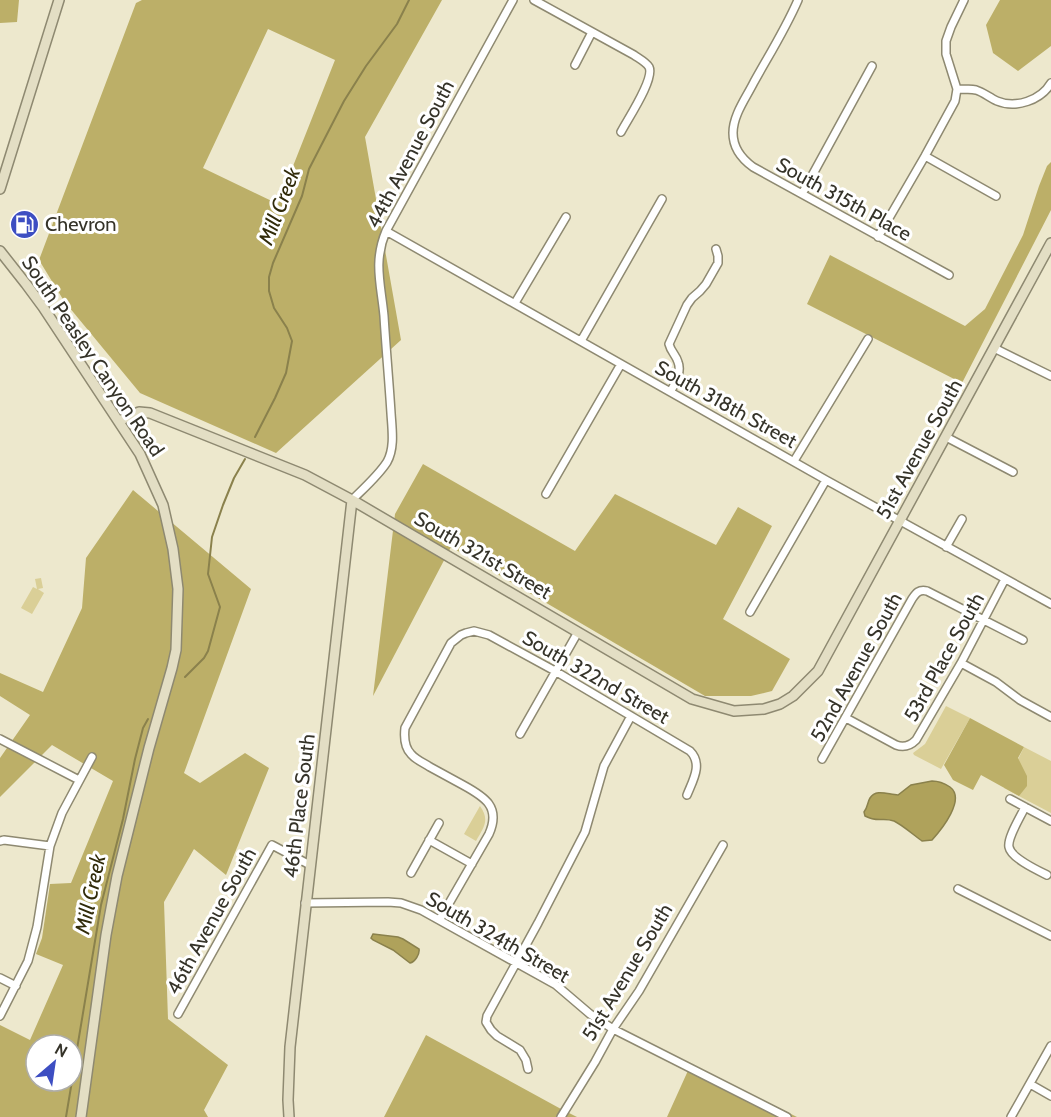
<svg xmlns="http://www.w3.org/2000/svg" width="1051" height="1117" viewBox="0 0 1051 1117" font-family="Cabin,sans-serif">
  <rect width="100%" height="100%" fill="#ede8cd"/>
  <path fill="#dacf97" d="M41,578L43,588L38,589L44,593L32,614L21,608L33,587L37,589L35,579Z
    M946,706L970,718L941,769L914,755L913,753L925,744Z
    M1024,747L1051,761V813L1004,788Z
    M480,806C490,820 484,827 476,841L464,834Z"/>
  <path fill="#bcaf68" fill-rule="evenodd" d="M0,0H19L17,22L0,23Z
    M142,0H442L365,137L401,340L276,453L140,393L64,301L39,260L136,3ZM268,29L335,60L278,204L203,168Z
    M1000,0H1051V46L1018,71L993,53L986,25Z
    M1051,162V210L962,383L807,304L830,255L965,326L985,309L1023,235L1039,186L1047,166Z
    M423,464L575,551L615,494L716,545L738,507L772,526L723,619L790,659L772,691L751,696H705L451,547L373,696L395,514Z
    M133,490L251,589L184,773L200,783L245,753L269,768L226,875L194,849L164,902L168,1019L228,1065L204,1110L208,1117H0V1025L30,1040L63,965L36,954L42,938L50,884L71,883L113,781L52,745L0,797V758L30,715L0,696V673L43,692L82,608L86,558ZM36,1045H72V1081H36Z
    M970,718L1024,747L1018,758L1027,776V786L1019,796L981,775L973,790L953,780L944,765Z
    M426,1035L561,1109L577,1117H384Z
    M691,1064L797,1117H667Z"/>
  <path fill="#afa25b" stroke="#8a814c" stroke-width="1.5" d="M932,781C939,781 944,783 950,787C966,799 942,829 932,840L922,841C915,836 901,824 894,821C882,817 878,823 865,816L864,812C868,807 867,803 870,798C876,788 889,795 898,795L911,785Z
    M373,934L398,937L403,939L419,949C420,954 415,962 410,963L393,950L373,940L371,938Z"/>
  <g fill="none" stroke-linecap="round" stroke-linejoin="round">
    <path stroke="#8a814c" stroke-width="2" d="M255,437L275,398L286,373L292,341L287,328L274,308L269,291V277L273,263L302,196L309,169L344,101L366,66L397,24L409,0
      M185,677L204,658L208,651L220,607L208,574L212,537L223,505L234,478L245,459
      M72,1079L101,905L123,819L135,759L143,728L148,719
      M66,1117L72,1081"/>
    <defs>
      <path id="street" d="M534,0L634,55C638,58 646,62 649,67C655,79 627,120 621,132
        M798,0C786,28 769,55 754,82C746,98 733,115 733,133C733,148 742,159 753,167L949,275
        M575,65L592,32
        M957,89C963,89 970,89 976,90C983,92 990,98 997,101C1016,109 1041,100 1051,83
        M925,156L996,196
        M802,194L872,66
        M386,231L826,480L1051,604
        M878,237L925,156L955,101L957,89L946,54V41L951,27L964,0
        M515,303L566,217
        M581,341L662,199
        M994,348L1051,376
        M671,391C675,383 682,372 678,362C676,355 671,352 669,344L687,305L692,298L700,291L706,284L718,263V256L716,249
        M946,437L1013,472
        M794,461L868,339
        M546,494L621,364
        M352,500C364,488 378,476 387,462C395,448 392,429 391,413C389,381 386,349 384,316C381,284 373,262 386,231L513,0
        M946,547L962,519
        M750,612L826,480
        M961,663L996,682L1020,700L1051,717
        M846,718L896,745C904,748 910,746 916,740L961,663L1005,579
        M520,734L578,632
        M0,739L79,780
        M822,759L912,599C916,593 919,589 927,591L1023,640
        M1010,799L1051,821
        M1025,807C1021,816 1007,838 1009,847C1011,858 1037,870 1047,875
        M429,840L472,864
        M0,841L4,840L50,846
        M411,873L439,823
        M958,889L1051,936
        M305,903L388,902L401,903L421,910L556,985L590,1014L613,1029L787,1117
        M440,919L489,834C501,807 485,797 463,785C452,779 441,773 430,767C424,763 416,760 411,754C404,747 404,737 405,728L451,643L461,635L466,633L474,631L489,635L555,671L690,751C703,764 693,780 687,795
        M0,978L16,986
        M178,1014L272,845L310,865
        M0,1016L28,961L37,927L50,846L62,813L92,757
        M528,1069L526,1060L520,1050L497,1036L491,1030L486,1022L487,1016L538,923L585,832L604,766L631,716
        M1030,1084L1051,1096
        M561,1117L595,1062L613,1029L639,991L723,845
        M1011,1117L1051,1046"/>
      <path id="secondary" d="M0,189L59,0
        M0,251L26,284L43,307L140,454L163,505L173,549L178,589L176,650L172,668L149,748L117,876L106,935L81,1117
        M119,421L139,412L150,413L305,475L352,500L692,699L734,711L764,709L780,704L793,696L818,671L1051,243
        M289,1117L288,1100L290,1047L352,500"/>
    </defs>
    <use href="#street" stroke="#8e8971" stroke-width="10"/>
    <use href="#secondary" stroke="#8e8971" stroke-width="12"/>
    <use href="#street" stroke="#fff" stroke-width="7"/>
    <use href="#secondary" stroke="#e3dec4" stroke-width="9"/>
  </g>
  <defs>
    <symbol id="fuel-disc" viewBox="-11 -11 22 22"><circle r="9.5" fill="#3d4ec2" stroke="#fff"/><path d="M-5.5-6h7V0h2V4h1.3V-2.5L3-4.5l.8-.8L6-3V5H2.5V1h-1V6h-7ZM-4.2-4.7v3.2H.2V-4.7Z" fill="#fff"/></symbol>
  </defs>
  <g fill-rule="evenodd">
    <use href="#fuel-disc" x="8" y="208" width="33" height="33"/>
  </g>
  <g text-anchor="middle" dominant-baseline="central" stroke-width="6" stroke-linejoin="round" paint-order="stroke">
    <g font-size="20" fill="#353329" stroke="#fff">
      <text transform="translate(410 154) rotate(-62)">44th Avenue South</text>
      <text transform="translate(844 199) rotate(29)">South 315th Place</text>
      <text transform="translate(93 356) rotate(56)">South Peasley Canyon Road</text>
      <text transform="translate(726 404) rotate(29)">South 318th Street</text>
      <text transform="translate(919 449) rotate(-61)">51st Avenue South</text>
      <text transform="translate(483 555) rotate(30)">South 321st Street</text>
      <text transform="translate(944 657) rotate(-61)">53rd Place South</text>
      <text transform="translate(856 667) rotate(-61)">52nd Avenue South</text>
      <text transform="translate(596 677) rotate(30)">South 322nd Street</text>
      <text transform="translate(299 806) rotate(-83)">46th Place South</text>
      <text transform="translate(211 921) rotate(-61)">46th Avenue South</text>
      <text transform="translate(498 937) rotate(30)">South 324th Street</text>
      <text transform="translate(627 972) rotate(-59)">51st Avenue South</text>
    </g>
    <g font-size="20" fill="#353329" stroke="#fff" text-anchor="start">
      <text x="45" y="224">Chevron</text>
    </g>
    <g font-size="21" font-style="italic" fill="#312b0a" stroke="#fff">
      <text transform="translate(279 206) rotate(-69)">Mill Creek</text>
      <text transform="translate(90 894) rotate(-78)">Mill Creek</text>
    </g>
  </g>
  <g transform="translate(54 1063) rotate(29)"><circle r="28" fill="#ffffff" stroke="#aeada9" stroke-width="1.5"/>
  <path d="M0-4.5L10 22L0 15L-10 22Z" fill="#3d4ec2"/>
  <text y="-9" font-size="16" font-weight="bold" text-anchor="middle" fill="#353329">N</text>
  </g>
</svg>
